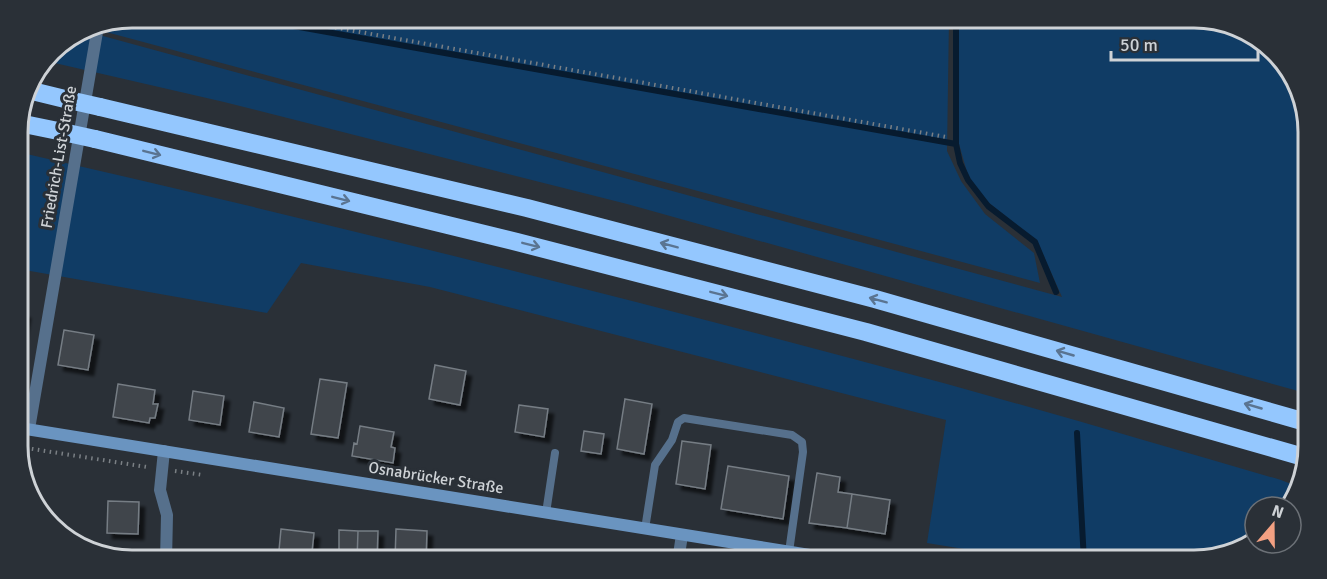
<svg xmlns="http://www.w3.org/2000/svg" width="1327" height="579" viewBox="0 0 1327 579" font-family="Signika,sans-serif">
  <defs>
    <filter id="shadow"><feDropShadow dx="5.5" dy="5.5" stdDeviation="1.5" flood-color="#0009"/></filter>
  </defs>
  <rect width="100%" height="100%" fill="#2a3037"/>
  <path fill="#103c65" d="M133,18H949L947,151L961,181L985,214L1034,253L1040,283L106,32L107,28Z
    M959,18H1194L1238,27L1285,63L1308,118L1309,394L627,204L224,102L46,61L57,47L92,33L1062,297L1037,241L989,203L969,179L959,144Z
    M18,152C330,223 639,301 947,384C1059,415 1170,448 1281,480L1301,488L1300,490L1286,507H1255V543L1201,561H1038L927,543L946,420L430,287L301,263L267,313L19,269Z"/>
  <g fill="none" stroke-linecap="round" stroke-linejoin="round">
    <path stroke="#071b2f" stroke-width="6" d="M248,18L956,144
      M956,18V144L960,163L968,180L988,206L1035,242L1056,292
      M1077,433L1084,561"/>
  </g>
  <path fill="#3f454c" stroke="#767d84" stroke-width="1.5" filter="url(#shadow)" d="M19,312L25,313L21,335L19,334Z
    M64,330L94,335L88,370L58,365Z
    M435,365L466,371L460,405L429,399Z
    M320,379L347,383L338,438L311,434Z
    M118,384L155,390L153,404H158L155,418H150L149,423L113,417Z
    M193,391L224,396L220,425L189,420Z
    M625,399L652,404L644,454L617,449Z
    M254,402L284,408L279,437L249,432Z
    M519,405L548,409L544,437L515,432Z
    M360,426L394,432L391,447L395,448L393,463L352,456L354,443L357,444Z
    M584,431L604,434L601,454L581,451Z
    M682,441L711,445L705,489L676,484Z
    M728,466L789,476L783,519L721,509Z
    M817,473L840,477L838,492L852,494L847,528L809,523Z
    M852,494L890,500L885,534L847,528Z
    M108,501L139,502L138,534L107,533Z
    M281,529L314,533L311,561H278Z
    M396,529L427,531L426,561L395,560Z
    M339,530L358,531L357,561H339Z
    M358,531H378L377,561H357Z
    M112,550L141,551L140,561H133L112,557Z
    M544,550L572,553V561H544Z"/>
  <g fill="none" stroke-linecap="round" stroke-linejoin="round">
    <path stroke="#7b8085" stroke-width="4" stroke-dasharray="1.5 4.5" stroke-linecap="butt" d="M282,18L946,137
      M20,447L147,467
      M175,471L203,475"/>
    <path stroke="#56708c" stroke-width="8" d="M546,513L555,453
      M645,529L655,465L672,440L678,422L684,418L792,435L802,442L803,452L789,552"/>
    <path stroke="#56708c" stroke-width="12" d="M29,429L97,32
      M164,451L160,490L167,515L166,561
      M678,561L682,535"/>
    <path stroke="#6a94c0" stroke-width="12" d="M20,428L847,561"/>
    <path stroke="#94c7fe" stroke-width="18" d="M28,90L69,100
      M100,107L527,208L875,299L1309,423
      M19,123L63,132
      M95,139L517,242L866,332L1307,458"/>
    <path stroke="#94c7fe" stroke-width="18" d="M69,100L100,107
      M63,132L95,139"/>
  </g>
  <defs><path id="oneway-shaft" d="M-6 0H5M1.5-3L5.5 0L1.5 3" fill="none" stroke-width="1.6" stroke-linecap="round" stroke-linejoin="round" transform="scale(1.5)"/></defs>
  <g stroke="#5a7491">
    <use href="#oneway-shaft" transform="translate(152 153) rotate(14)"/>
    <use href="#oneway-shaft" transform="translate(341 199) rotate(14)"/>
    <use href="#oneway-shaft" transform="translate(531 245) rotate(14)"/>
    <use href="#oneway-shaft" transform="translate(669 245) rotate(-165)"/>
    <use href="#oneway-shaft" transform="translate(719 294) rotate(14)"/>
    <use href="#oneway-shaft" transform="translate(878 300) rotate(-165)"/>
    <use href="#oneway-shaft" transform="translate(1065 353) rotate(-164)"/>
    <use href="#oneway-shaft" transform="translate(1253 406) rotate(-164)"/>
  </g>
  <g text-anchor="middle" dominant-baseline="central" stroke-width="6" stroke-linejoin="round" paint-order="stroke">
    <g font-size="16" fill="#ced2d6" stroke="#2a3037">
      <text transform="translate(59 157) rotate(-80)">Friedrich-List-Straße</text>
      <text transform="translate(436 478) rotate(9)">Osnabrücker Straße</text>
    </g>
  </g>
  <path d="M0 0H1327V579H0ZM132 28H1194A104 104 0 0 1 1298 132V446A104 104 0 0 1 1194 550H132A104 104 0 0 1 28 446V132A104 104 0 0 1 132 28Z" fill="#2a3037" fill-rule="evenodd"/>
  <path fill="none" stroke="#ced2d6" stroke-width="3" d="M132 28H1194A104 104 0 0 1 1298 132V446A104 104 0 0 1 1194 550H132A104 104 0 0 1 28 446V132A104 104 0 0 1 132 28Z"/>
  <g transform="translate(1273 525) rotate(20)"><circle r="28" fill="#2a3037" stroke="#6c7177" stroke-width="1.5"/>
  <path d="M0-4.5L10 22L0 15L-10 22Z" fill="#f3a082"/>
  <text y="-9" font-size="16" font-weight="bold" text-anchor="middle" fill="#ced2d6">N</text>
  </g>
  <path d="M1111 51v9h147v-9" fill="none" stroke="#ced2d6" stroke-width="3"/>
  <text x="1120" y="51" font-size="18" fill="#ced2d6" stroke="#2a3037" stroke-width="4.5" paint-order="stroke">50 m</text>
</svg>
